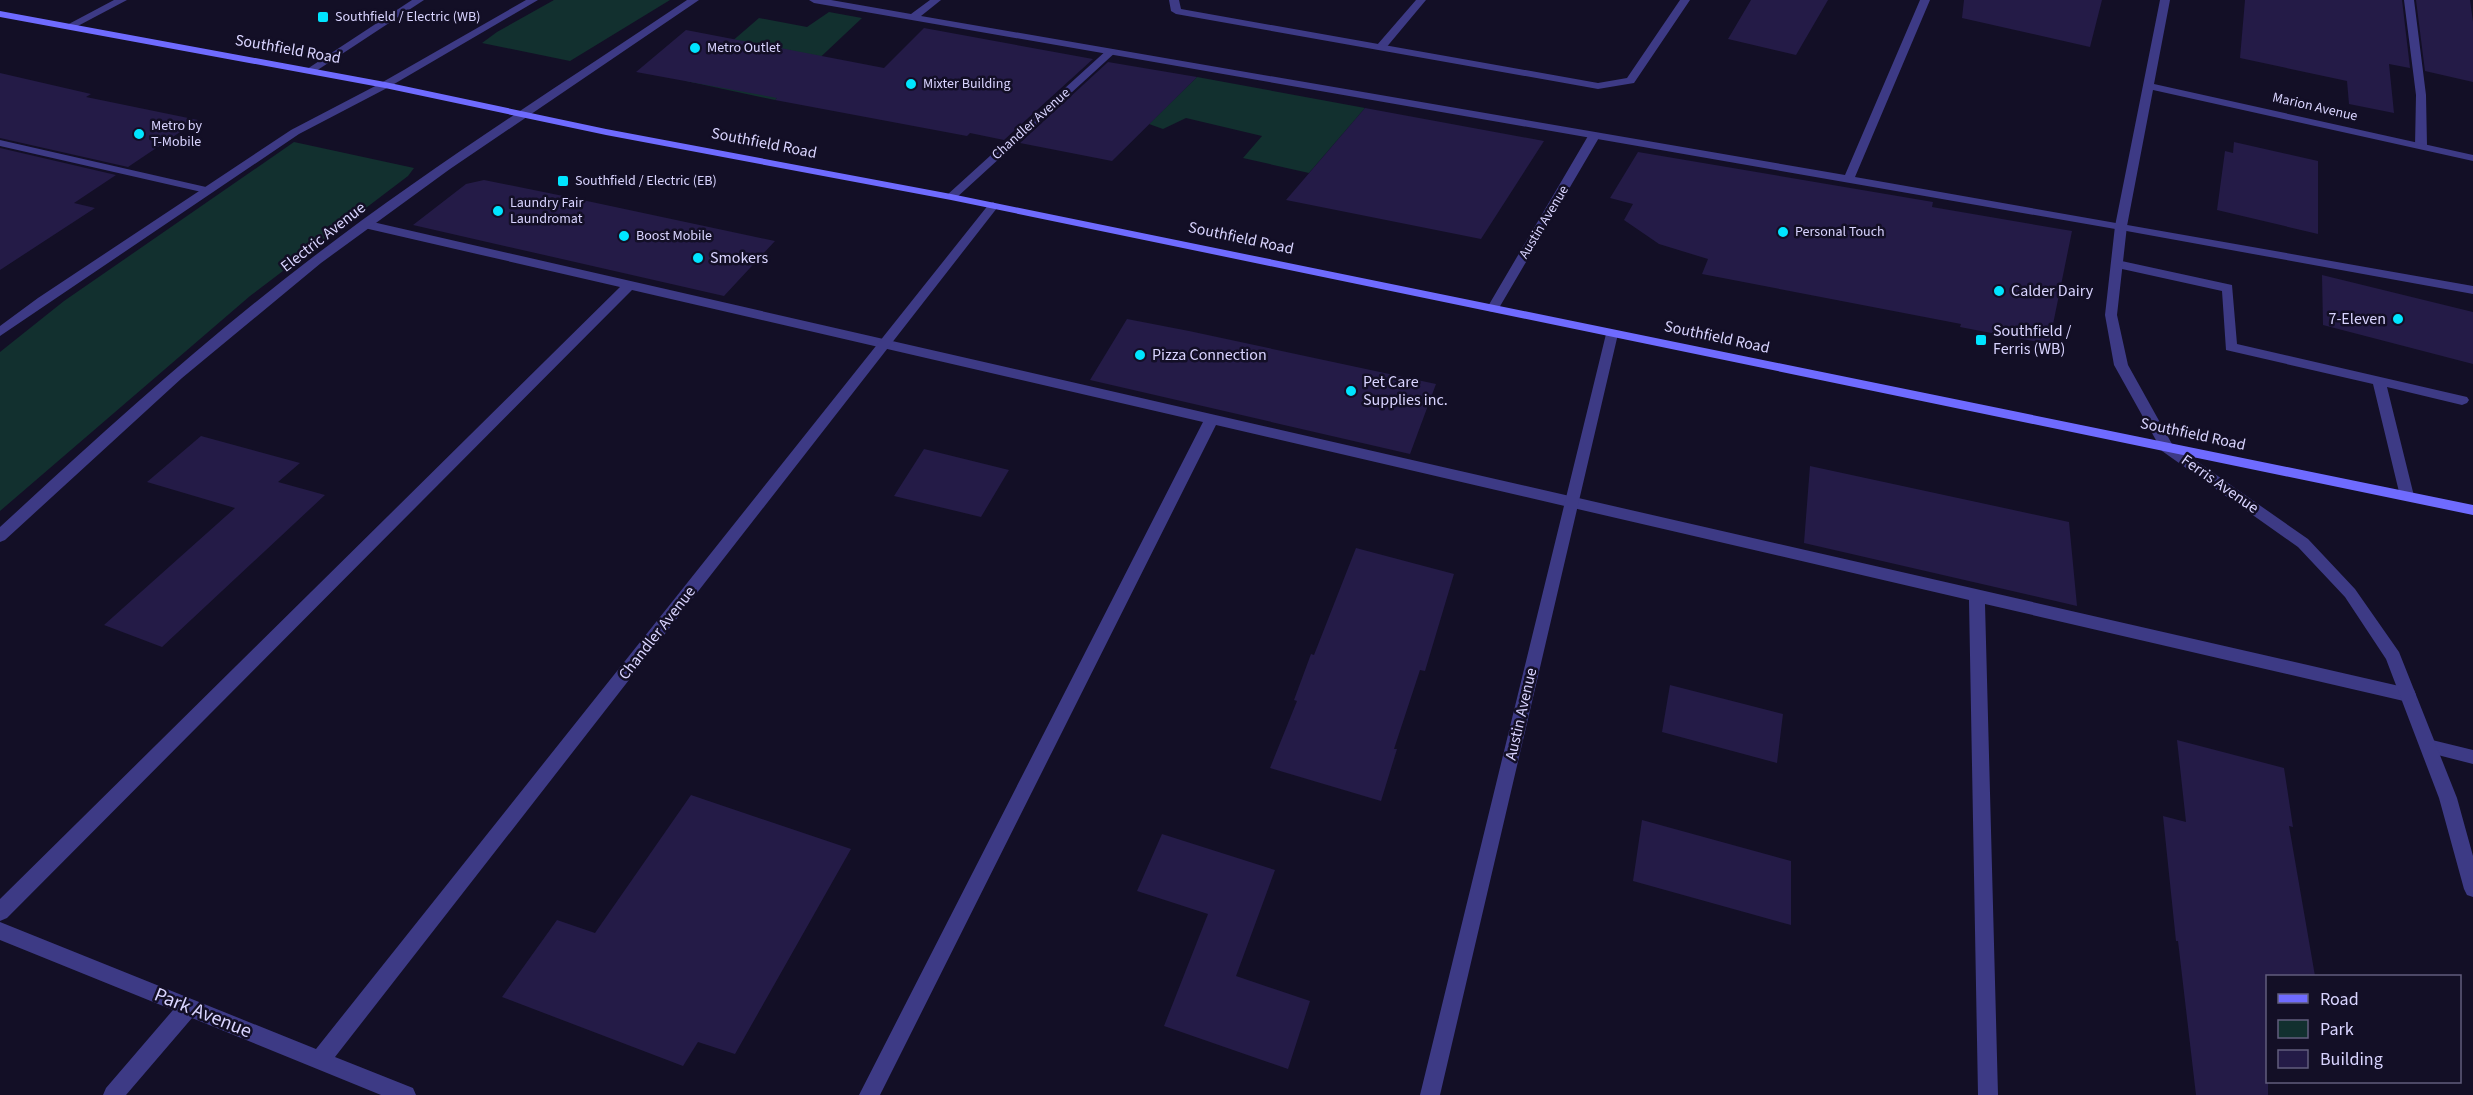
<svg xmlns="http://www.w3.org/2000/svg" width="2473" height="1095" viewBox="0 0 2473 1095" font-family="'Source Sans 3',sans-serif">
  <rect width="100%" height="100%" fill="#130f26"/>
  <path fill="#12302f" d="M554,0H670L570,61L482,43L497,32Z
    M829,12L862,18L775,100L686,81L759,18L807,27Z
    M1197,77L1365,108L1309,173L1243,158L1262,136L1186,118L1163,129L1149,124Z
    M294,142L414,168L408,176L250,296L0,511V352L64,301Z"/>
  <path fill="#241b47" d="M1751,0H1828L1796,55L1728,39Z
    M1964,0H2102L2090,47L1962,18Z
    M2245,0H2402L2410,68L2389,64L2394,113L2349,104L2347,81L2240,58Z
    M2416,0H2470L2473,22V82L2425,71Z
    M924,28L1093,59L1004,140L970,133L967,136L775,100L777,98L636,72L686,30L884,68Z
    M1108,62L1197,77L1112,161L1020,143Z
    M0,73L91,94L86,97L198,120L128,167L0,138Z
    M1365,108L1544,141L1481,239L1286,200Z
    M2234,142L2318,161V234L2217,210L2225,151L2233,153Z
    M0,148L116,175L74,203L95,208L0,270Z
    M1638,152L1933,202L1932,207L2072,231L2049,344L1960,327L1961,324L1702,274L1708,259L1659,244L1624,220L1633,204L1610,198Z
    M484,180L573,198L775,241L724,296L413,225L466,184Z
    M2322,275L2473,312V364L2323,325Z
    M1127,319L1189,331L1436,384L1410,454L1090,380Z
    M201,436L300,463L278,482L325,495L162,647L104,625L235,508L147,482Z
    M924,449L1009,470L981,517L894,496Z
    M1810,466L2069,522L2077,606L1804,543Z
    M1356,548L1454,574L1425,671L1420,670L1394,749H1397L1381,801L1270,768L1297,701L1294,700L1311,654L1314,655Z
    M1670,685L1783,714L1777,763L1662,732Z
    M2177,740L2284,768L2293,827L2289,826L2315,976H2268V1095H2196L2178,941H2176L2163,816L2186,822Z
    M691,795L851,849L735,1054L698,1042L683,1066L502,997L557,920L595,933Z
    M1642,820L1791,861V925L1633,881Z
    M1162,834L1275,870L1236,976L1310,1001L1288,1069L1164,1026L1208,914L1137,891Z"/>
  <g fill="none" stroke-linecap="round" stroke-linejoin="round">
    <path fill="#3d3a85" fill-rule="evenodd" d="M114,0H127L74,28L65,26Z
      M412,0H424L313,73L304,71Z
      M809,0H831L911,14L930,0H941L921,16L1845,175L1920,0H1930L1855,177L2473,286V294L2121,230L814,3Z
      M1416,0H1426L1385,49H1377V45Z
      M2404,0H2414L2426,95L2427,146L2421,149L2415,146L2416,95Z
      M0,140L206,187L212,190L206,193L0,146Z
      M364,220L2408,688L2414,690L2416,695L2414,700L2408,702L1985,604L1998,1095H1978L1969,600L1216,425L880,1095H859L1203,422L632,290L7,918L0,921V899L620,287L360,227L358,224Z
      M2117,260L2232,285L2237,344L2467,397L2469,400L2467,403L2462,405L2387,387L2414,496L2412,500L2407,501L2400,496L2373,384L2226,350L2222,291L2113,267L2111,264Z
      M2428,739L2473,750V764L2422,751L2420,746L2422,741Z"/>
    <path fill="#3d3a85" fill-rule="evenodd" d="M526,0H538L389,87L299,134L0,336V326L38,298L291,130L381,83Z
      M687,0H699L450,169L321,263L182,378L5,540L0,542V527C101,434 203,341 313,257C433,165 562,84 687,0Z
      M1169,0H1179L1181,9L1598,83L1627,78L1680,0H1690L1634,83L1598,89L1176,14L1171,11Z
      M2160,0H2170L2154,84L2473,155V161L2153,90L2127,226L2117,315L2128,365L2172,444L2308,539L2355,589L2399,652L2457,798L2473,856V897L2467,895L2464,889L2439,798L2386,659L2345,597L2298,547L2162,451L2114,365L2105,315L2115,226Z
      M1108,49L1117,51L955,199H947V195Z
      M1594,133L1600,136L1499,308L1493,312L1489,311L1487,308L1588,136Z
      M993,202L999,206L997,208L335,1057L413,1088L416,1095H381L192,1018L126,1095H103L106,1088L173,1010L0,940V922L316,1049L989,204Z
      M1612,330L1618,334L1440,1095H1420L1606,334Z"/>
    <path fill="#6f6bff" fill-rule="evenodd" d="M0,11L385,82L606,129L951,194L2473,505V515L951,200L606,135L385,88L0,17Z"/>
  </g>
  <g fill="#00e5ff" stroke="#130f26" stroke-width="2">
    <rect x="317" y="11" width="12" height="12" rx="3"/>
    <circle cx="695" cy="48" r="6"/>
    <circle cx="911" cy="84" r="6"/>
    <circle cx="139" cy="134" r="6"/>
    <rect x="557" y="175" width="12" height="12" rx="3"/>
    <circle cx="498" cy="211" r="6"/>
    <circle cx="1783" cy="232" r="6"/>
    <circle cx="624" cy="236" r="6"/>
    <circle cx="698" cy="258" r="6"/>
    <circle cx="1999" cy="291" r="6"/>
    <circle cx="2398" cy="319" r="6"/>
    <rect x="1975" y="334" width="12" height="12" rx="3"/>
    <circle cx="1140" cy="355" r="6"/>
    <circle cx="1351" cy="391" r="6"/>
  </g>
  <g text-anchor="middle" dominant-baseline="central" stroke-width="5" stroke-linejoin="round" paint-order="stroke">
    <g font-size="14" fill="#d9d4ff" stroke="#130f26" text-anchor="start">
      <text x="335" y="17">Southfield / Electric (WB)</text>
      <text x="707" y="48">Metro Outlet</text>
      <text x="923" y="84">Mixter Building</text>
      <text x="151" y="126">Metro by<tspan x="151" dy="16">T-Mobile</tspan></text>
      <text x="575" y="181">Southfield / Electric (EB)</text>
      <text x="510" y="203">Laundry Fair<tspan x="510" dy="16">Laundromat</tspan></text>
      <text x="1795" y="232">Personal Touch</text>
      <text x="636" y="236">Boost Mobile</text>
    </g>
    <g font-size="14" fill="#d9d4ff" stroke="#130f26">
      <text transform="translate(2315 107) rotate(13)">Marion Avenue</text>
      <text transform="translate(1031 124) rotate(-42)">Chandler Avenue</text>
      <text transform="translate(1544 222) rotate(-59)">Austin Avenue</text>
    </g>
    <g font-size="16" fill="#d9d4ff" stroke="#130f26">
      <text transform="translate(288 49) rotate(10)">Southfield Road</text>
      <text transform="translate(764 143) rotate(11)">Southfield Road</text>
      <text transform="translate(323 237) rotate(-38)">Electric Avenue</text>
      <text transform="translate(1241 238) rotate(12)">Southfield Road</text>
      <text transform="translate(1717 337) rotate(12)">Southfield Road</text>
      <text transform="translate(2193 434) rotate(12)">Southfield Road</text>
      <text transform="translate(2220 484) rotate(35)">Ferris Avenue</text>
      <text transform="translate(657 633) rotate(-52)">Chandler Avenue</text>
      <text transform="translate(1521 714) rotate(-77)">Austin Avenue</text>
    </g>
    <g font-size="16" fill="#d9d4ff" stroke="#130f26" text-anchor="start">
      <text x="710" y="258">Smokers</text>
      <text x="2011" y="291">Calder Dairy</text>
      <text x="2386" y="319" text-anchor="end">7-Eleven</text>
      <text x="1993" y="331">Southfield /<tspan x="1993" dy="18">Ferris (WB)</tspan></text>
      <text x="1152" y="355">Pizza Connection</text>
      <text x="1363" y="382">Pet Care<tspan x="1363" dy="18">Supplies inc.</tspan></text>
    </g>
    <g font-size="20" fill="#d9d4ff" stroke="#130f26">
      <text transform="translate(203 1013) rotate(22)">Park Avenue</text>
    </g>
  </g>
  <rect x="2266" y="975" width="195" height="108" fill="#130f26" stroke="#625e7d" stroke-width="1.5"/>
  <rect x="2278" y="994" width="30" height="9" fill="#6f6bff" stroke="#625e7d" stroke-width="1.5"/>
  <text x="2320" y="1005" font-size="18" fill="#d9d4ff">Road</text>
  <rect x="2278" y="1020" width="30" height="18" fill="#12302f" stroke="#625e7d" stroke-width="1.5"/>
  <text x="2320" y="1035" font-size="18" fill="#d9d4ff">Park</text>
  <rect x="2278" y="1050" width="30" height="18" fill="#241b47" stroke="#625e7d" stroke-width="1.5"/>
  <text x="2320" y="1065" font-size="18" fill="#d9d4ff">Building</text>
</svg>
